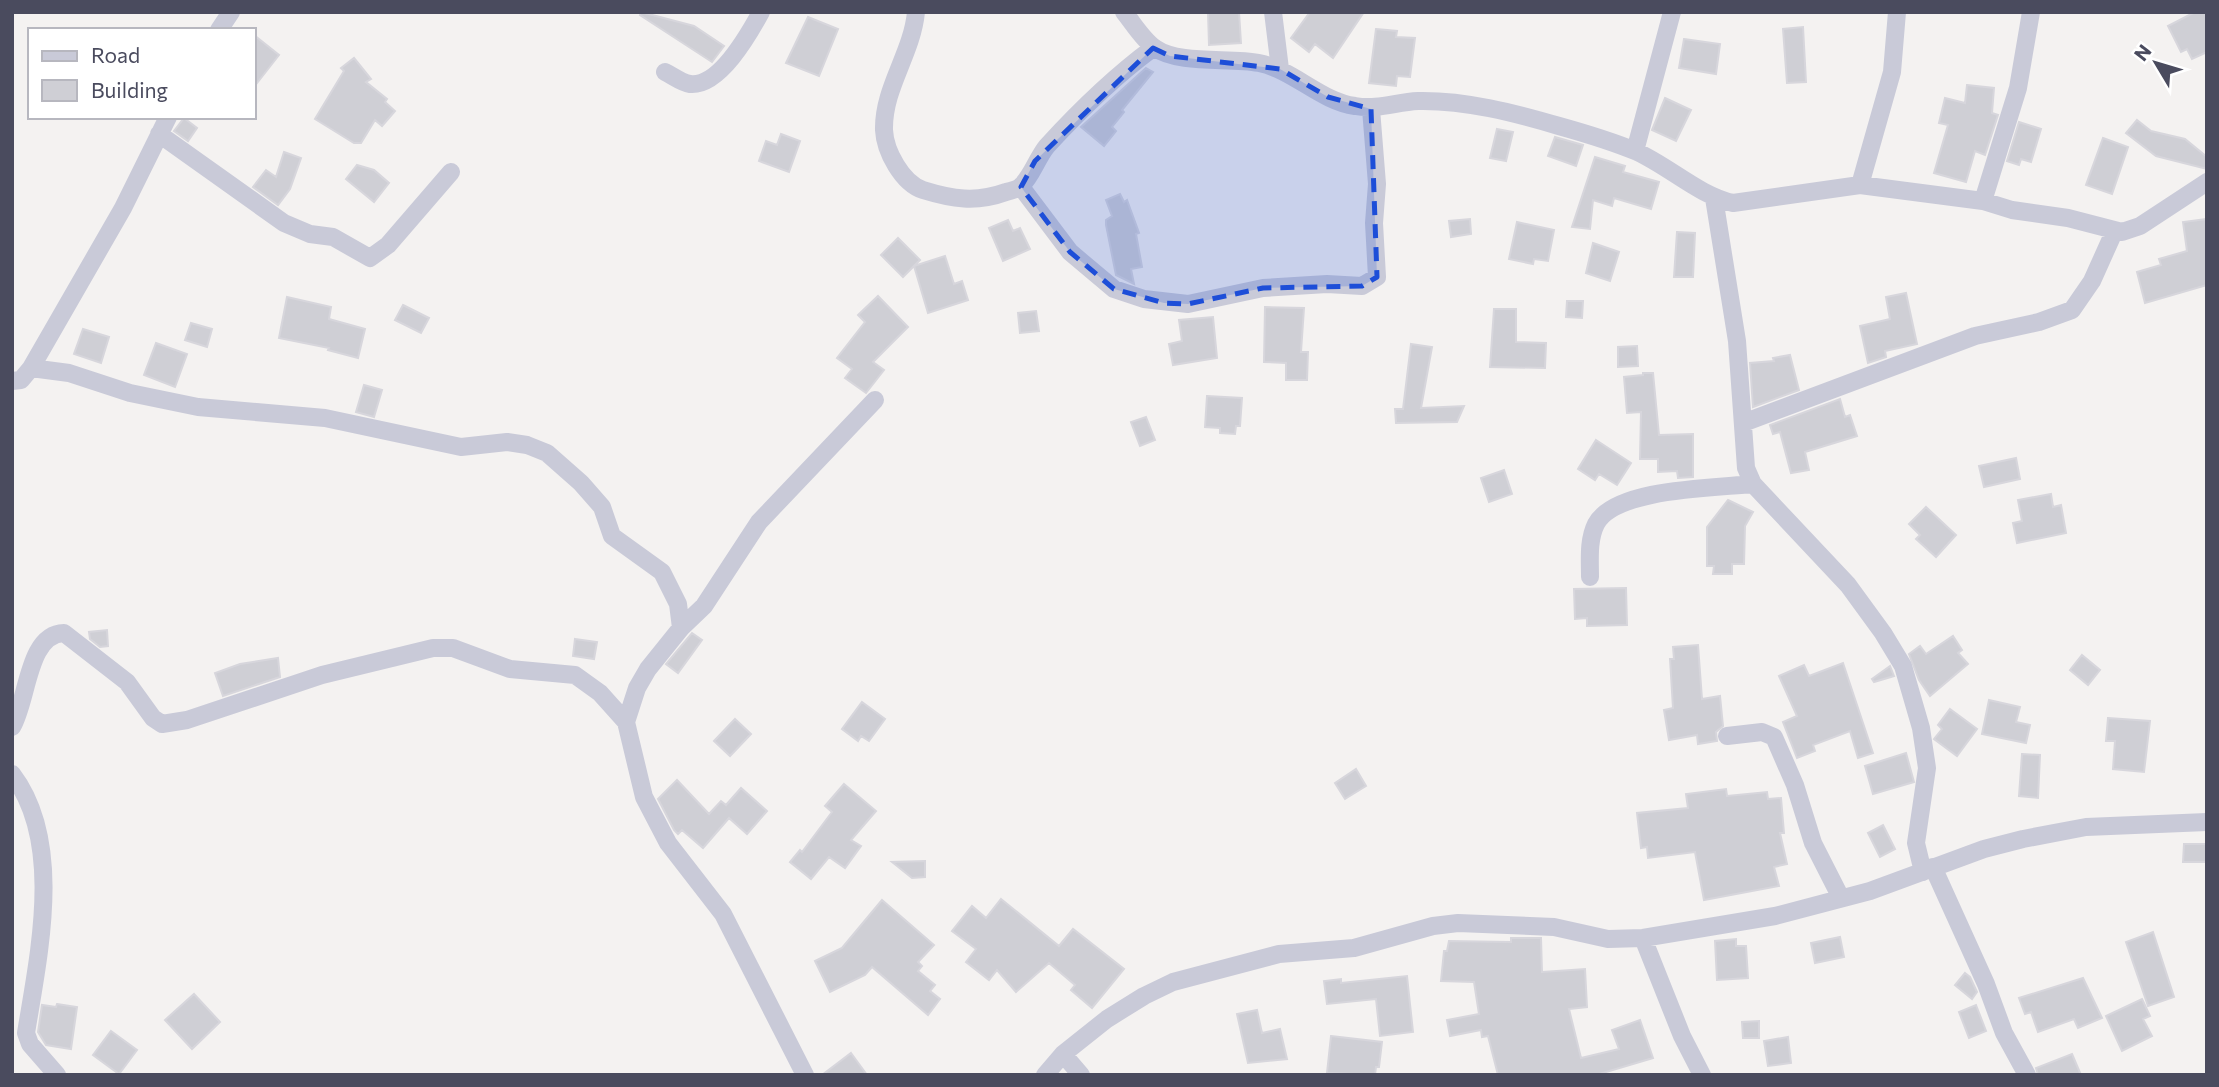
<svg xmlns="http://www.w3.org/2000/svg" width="2219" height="1087" viewBox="0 0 2219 1087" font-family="Commissioner,sans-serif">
  <rect width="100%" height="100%" fill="#f4f2f1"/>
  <path fill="#cfcfd5" stroke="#d7d6dc" stroke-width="2" d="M641,12L694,26L724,46L712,62L640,15Z
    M1208,12H1239L1241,43L1209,45Z
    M1310,12H1364L1333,58L1315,44L1309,52L1291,38Z
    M2195,12H2207V52L2192,59L2187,49L2181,52L2168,26Z
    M808,17L838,29L819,76L786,63Z
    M1803,27L1806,82L1787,83L1783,29Z
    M1376,29L1397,31L1396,37L1415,38L1410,77L1397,76L1396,86L1369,83Z
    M254,35L279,55L254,87Z
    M1684,39L1720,44L1716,74L1679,68Z
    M354,58L371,79L366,82L387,99L385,102L395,111L382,126L375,120L361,143H354L315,119L344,71L341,68Z
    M1146,68L1153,72L1122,110L1124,112L1112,127L1116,131L1104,146L1081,127Z
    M1967,85L1994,88L1992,113L1998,115L1985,155L1975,151L1966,182L1934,173L1948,125L1939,123L1945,98L1965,103Z
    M1665,98L1691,110L1676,141L1652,130Z
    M184,118L197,128L188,141L174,131Z
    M2137,120L2151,131L2185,139L2207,157V169L2156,156L2126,133Z
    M2019,122L2041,129L2031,162L2021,159L2019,165L2007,161Z
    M1497,129L1513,132L1506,161L1490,158Z
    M781,134L800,141L789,172L759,161L766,141L777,145Z
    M1555,137L1583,145L1576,166L1548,156Z
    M2103,138L2128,147L2112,194L2086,185Z
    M284,152L301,158L290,189L278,205L253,187L266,170L276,177Z
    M1595,157L1625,166L1623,172L1659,182L1651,209L1614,198L1612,206L1593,200L1590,229L1572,227Z
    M357,165L374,170L389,183L374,202L346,179Z
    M1120,194L1124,202L1127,200L1139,233L1136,234L1142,267L1131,269L1134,284L1116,275L1106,225V220L1112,216L1106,200Z
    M1470,219L1471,234L1451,237L1449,221Z
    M2207,219V285L2145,303L2137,272L2161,265L2159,259L2187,251L2183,222Z
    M1008,220L1013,231L1020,228L1030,249L1003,261L989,228Z
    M1517,222L1554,230L1548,261L1534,259L1533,264L1509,259Z
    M1677,232L1695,233L1693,277H1674Z
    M898,238L920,260L914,266L945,256L954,284L962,281L968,300L928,313L914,266L903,277L881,255Z
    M1593,243L1619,252L1610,281L1586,273Z
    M1906,293L1917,344L1885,351L1886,357L1868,363L1860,326L1890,319L1886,297Z
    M878,296L908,327L873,362L884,370L866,393L845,378L852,369L837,358L865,322L858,315Z
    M287,297L331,307L329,319L365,329L358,358L328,350L329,348L279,338Z
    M1567,301H1583L1582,318L1566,317Z
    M403,305L429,318L421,333L395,320Z
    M1265,307L1304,308L1301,352H1308L1307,380H1286V363L1264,362Z
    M1494,309H1516V342L1546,343L1545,368L1490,367Z
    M1036,311L1039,331L1020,333L1018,313Z
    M1213,317L1217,358L1173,365L1169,344L1182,341L1179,320Z
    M191,323L212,329L207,347L185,340Z
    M83,329L109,337L101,363L74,354Z
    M156,343L187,354L175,387L144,375Z
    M1411,344L1432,347L1421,408L1464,406L1457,422L1396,423L1395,409H1403Z
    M1637,346L1638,366L1618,367V347Z
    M1790,355L1799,390L1753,407L1750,363L1774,361L1773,358Z
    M1643,373H1653L1659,435L1693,434V477L1678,478L1677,471L1658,472V459H1640L1641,412L1627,413L1624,377L1643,375Z
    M364,385L382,390L374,417L356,412Z
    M1207,396L1242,398L1240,426H1236L1235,434L1220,433V428L1205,427Z
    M1840,399L1845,417L1850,415L1857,436L1805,452L1809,470L1791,473L1780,432L1773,434L1770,425Z
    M1146,417L1155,440L1140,446L1131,422Z
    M1596,440L1631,463L1617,485L1599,474L1595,480L1578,469Z
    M2016,458L2020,479L1984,487L1979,466Z
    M1504,470L1512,494L1489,502L1481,478Z
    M2051,494L2053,507L2061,505L2066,533L2017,543L2013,523L2022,521L2018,500Z
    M1728,500L1753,512L1745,526L1744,564H1732V574H1713L1714,566H1707V527Z
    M1926,507L1956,535L1936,557L1916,539L1920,535L1909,524Z
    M1626,588L1627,625L1587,626V618L1575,619L1574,589Z
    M107,630L108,646L100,647L90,639L89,632Z
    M692,633L702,640L678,673L666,664Z
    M1953,636L1962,650L1958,653L1968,664L1930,696L1919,680L1909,654L1920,646L1926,654Z
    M575,639L597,642L594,659L573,656Z
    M1698,645L1702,699L1720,696L1723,726L1716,732L1717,741L1698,744L1697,735L1669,740L1664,710L1673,708L1670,659H1674L1673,647Z
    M2082,655L2100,670L2088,685L2070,670Z
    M278,658L280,677L223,696L215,673L240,664Z
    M1843,663L1873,753L1858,758L1850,731L1813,745L1815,751L1797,758L1783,722L1797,716L1779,676L1804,665L1809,676Z
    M1890,666L1894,676L1874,682L1872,679Z
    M1989,700L2020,707L2016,722L2030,725L2026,743L1982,734Z
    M862,702L885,719L869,741L861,736L858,741L842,729Z
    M1950,709L1977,729L1957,756L1934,739L1942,729L1938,725Z
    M2108,718L2150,721L2144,772L2113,769L2115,741H2106Z
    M735,719L751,734L730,756L714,741Z
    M1906,753L1914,782L1873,794L1865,766Z
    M2022,754L2040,755L2038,798L2019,796Z
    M1356,769L1366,786L1345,799L1335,783Z
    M677,780L709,814L721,801L726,805L741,788L767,811L747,834L729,818L703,848L682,830L678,834L674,830L658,799Z
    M844,784L876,811L851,840L861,846L845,868L829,857L811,879L790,862L800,850L802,852L832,812L825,806Z
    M1726,789L1727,796L1767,792L1768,799L1781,798L1784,833H1780L1787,864L1774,867L1779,886L1704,900L1695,852L1648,858L1647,847L1641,848L1637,813L1688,808L1686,794Z
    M1883,825L1895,849L1880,857L1868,833Z
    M2184,844H2207V862H2183Z
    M925,861V877L912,878L892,862Z
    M1001,899L1059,946L1073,929L1124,969L1092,1008L1071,990L1075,985L1049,963L1016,992L997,970L989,980L966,962L976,949L952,931L972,906L986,918Z
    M882,900L934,945L918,962L922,966L918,971L935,985L930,991L940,999L928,1015L872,967L865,975L830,992L815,961L842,948Z
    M2153,932L2174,997L2148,1006L2126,942Z
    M1840,937L1844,957L1815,963L1811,943Z
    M1511,938H1541L1542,972L1585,969L1587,1007L1569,1009L1581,1058L1619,1049L1612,1030L1640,1020L1653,1058L1596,1075H1498L1488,1036L1482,1037L1481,1030L1450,1036L1447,1020L1479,1014L1474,982L1441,981L1444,951H1447L1449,941L1511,942Z
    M1736,939V946H1746L1748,978L1717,980L1715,941Z
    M1965,973L1970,977L1977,992L1972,999L1955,985Z
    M1407,976L1413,1032L1380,1036L1376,999L1327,1004L1324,981L1341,979V983Z
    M2083,978L2102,1018L2078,1028L2074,1019L2038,1032L2031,1012L2025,1014L2019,998Z
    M194,994L220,1022L192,1049L165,1020Z
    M2142,999L2150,1016L2143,1019L2152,1036L2122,1051L2106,1016Z
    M57,1004L77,1007L71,1049L46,1045L38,1032L42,1005L56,1007Z
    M1976,1005L1986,1031L1969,1038L1959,1012Z
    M1257,1010L1262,1033L1280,1029L1287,1059L1248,1063L1237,1014Z
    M1759,1021V1038H1743L1742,1022Z
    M111,1031L137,1050L119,1074L93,1055Z
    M1331,1036L1382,1042L1379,1067H1376L1375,1075L1327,1073Z
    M1788,1037L1791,1063L1768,1066L1764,1041Z
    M851,1053L867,1075H822Z
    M2072,1054L2081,1075H2038L2036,1068Z"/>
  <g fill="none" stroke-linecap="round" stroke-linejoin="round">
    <path stroke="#c9cad8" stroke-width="18" d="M916,12C912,54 883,88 884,130C885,151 902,183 923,190C952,199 976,203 1006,192C1010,191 1018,189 1021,186C1032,176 1037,158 1047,146C1079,111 1115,76 1153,48
      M1124,12C1133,23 1143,40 1155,48C1179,65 1230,57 1259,63C1294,70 1320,101 1355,106C1378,110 1396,102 1418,101C1465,100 1515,113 1559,126C1584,133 1611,141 1635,151C1669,166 1698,195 1733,203L1860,185L1983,201L2012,210L2068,218L2122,232L2140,226L2207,182
      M1273,12L1280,69
      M219,30L231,12
      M665,72C673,76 682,83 690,84C719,87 749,34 761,12
      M159,134L284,223L310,234L333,237L370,258L388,245L451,172
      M1635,151L1672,12
      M1860,185L1892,72L1897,12
      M1021,187L1070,252L1114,289L1144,299L1188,304L1263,288L1327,284L1362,286L1377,277L1374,223L1377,184L1371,109
      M1714,198L1737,341L1746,468L1753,484L1848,585L1883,633L1903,666L1921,728L1927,768L1916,843L1923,872
      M1983,201L2018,88L2031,12
      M31,368L69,373L130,393L198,407L325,418L461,447L507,442L527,445L547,453L581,483L602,507L612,536L662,572L678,604L681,628
      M12,381L21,380L31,368L123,208L168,117
      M1743,423L1975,336L2039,322L2072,310L2092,281L2114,232
      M1590,577C1590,560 1588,540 1596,524C1615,488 1716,488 1753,484
      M12,727C28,701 27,634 64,633L127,682L153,718L162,724L187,720L322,675L433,648H453L510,669L575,675L600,693L626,722
      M1727,736L1762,732L1774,737L1795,785L1813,843L1841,898
      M12,774C64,842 39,953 26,1033L30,1044L57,1075
      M1933,867L1986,984L2004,1033L2027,1075
      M1643,938L1682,1036L1702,1075
      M1063,1054L1081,1075
      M805,1075L723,914L668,843L644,797L626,722L637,688L648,669L681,628L704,606L759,522L875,400
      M1045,1075L1063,1054L1107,1019L1144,996L1173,982L1279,954L1354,948L1433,926L1458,923L1554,927L1608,939L1643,938L1775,916L1870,891L1984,849L2023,839L2086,827L2207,822"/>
  </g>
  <path fill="#1d4ed8" fill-opacity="0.2" stroke="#1d4ed8" stroke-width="5" stroke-dasharray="14 9" stroke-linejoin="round" d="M1153,48L1170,56L1280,69L1328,97L1371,109L1377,277L1362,286L1263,288L1188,304L1164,303L1114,289L1070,252L1021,187L1035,161Z"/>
  <rect width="2219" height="1087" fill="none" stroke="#4a4b5e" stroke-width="28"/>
  <rect x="28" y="28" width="228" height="91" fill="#ffffff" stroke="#b7b7bf" stroke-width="2"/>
  <rect x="42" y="51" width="35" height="10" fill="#c9cad8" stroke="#b7b7bf" stroke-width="2"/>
  <text x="91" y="63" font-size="21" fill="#4a4b5e">Road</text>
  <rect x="42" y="80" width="35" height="21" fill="#cfcfd5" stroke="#b7b7bf" stroke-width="2"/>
  <text x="91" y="98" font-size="21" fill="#4a4b5e">Building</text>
  <g transform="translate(2156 63) rotate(308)" stroke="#ffffff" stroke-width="5" paint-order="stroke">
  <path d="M0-5L12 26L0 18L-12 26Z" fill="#4a4b5e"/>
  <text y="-10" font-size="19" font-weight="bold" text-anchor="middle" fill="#4a4b5e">N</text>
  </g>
</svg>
